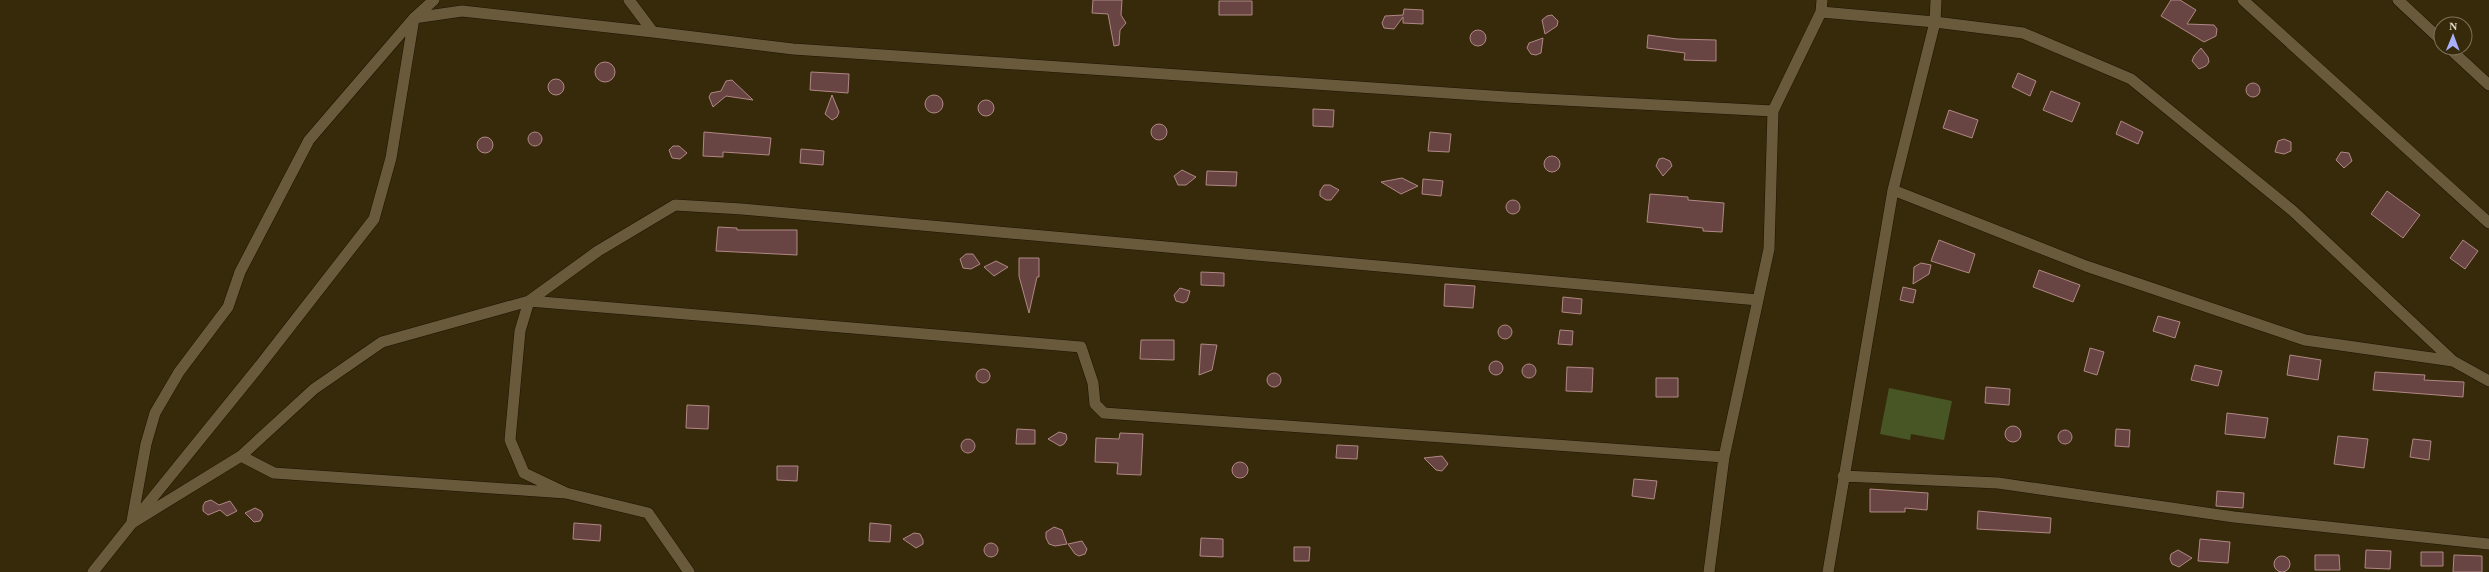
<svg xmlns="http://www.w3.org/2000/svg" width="2489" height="572" viewBox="0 0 2489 572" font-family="Georgia,serif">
  <rect width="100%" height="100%" fill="#372a0b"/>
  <path fill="#485625" d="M1889,388L1952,401L1944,440L1911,434L1910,440L1880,434Z"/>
  <path fill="#684442" stroke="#b08885" d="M1093,0H1122L1121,15L1126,23L1120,30L1119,45L1114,46L1108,14L1092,13Z
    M2171,0H2180L2196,10L2187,24L2214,25L2217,29L2216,36L2204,42L2161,16Z
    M1219,1H1252V15H1219Z
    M1404,9L1423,10V24L1403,23V17L1394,29L1384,28L1382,23L1385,16L1403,15Z
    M1552,15L1558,21L1557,26L1545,34L1542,20L1547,16Z
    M1470 38a8 8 0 1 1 16 0a8 8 0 1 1-16 0Z
    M1648,35L1677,39L1716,40V61L1684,60L1685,53L1647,48Z
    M1543,38L1541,53L1536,55L1531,54L1527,48L1529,43Z
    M2201,48L2208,57L2209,62L2206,66L2199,69L2192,61L2194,56Z
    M595 72a10 10 0 1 1 20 0a10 10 0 1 1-20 0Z
    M811,72L849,74L848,93L810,90Z
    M2018,73L2036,81L2030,96L2012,87Z
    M548 87a8 8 0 1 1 16 0a8 8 0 1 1-16 0Z
    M732,80L753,100L726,96L713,107L709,97L711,93L721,91L726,81Z
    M2246 90a7 7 0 1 1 14 0a7 7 0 1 1-14 0Z
    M2051,91L2080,103L2072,122L2043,110Z
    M832,95L839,112L837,117L832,120L825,114Z
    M925 104a9 9 0 1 1 18 0a9 9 0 1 1-18 0Z
    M978 108a8 8 0 1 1 16 0a8 8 0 1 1-16 0Z
    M1313,109L1334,110L1333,127L1313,126Z
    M1949,110L1978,120L1972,138L1943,128Z
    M2121,121L2143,132L2138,144L2116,134Z
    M1151 132a8 8 0 1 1 16 0a8 8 0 1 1-16 0Z
    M528 139a7 7 0 1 1 14 0a7 7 0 1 1-14 0Z
    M704,132L771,138L769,155L723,152V157L703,156Z
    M1430,132L1451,134L1449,152L1428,151Z
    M477 145a8 8 0 1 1 16 0a8 8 0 1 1-16 0Z
    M2284,139L2291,142V151L2284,154L2275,152L2278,141Z
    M673,146H679L687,153L680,159L672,158L669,150Z
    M801,149L824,151L823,165L800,163Z
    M2341,152L2349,153L2352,161L2344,168L2336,160Z
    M1544 164a8 8 0 1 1 16 0a8 8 0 1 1-16 0Z
    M1663,158L1670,161L1672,166L1663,176L1656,166L1659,159Z
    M1182,170L1196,177L1186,185H1178L1174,176Z
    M1207,171L1237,172L1236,186L1206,185Z
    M1402,178L1418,186L1401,194L1381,182Z
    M1423,179L1443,181L1441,196L1422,194Z
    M1324,185H1330L1339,190L1331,200H1326L1320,196V191Z
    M2387,191L2420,215L2403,238L2371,214Z
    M1650,194L1688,197V200L1724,203L1722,232L1703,231V228L1647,222Z
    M1506 207a7 7 0 1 1 14 0a7 7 0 1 1-14 0Z
    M718,227L737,228V230H797V255L716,251Z
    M1939,240L1975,254L1969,273L1931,261Z
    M2463,240L2478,251L2465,269L2450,258Z
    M966,254H973L980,264L971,269L963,268L960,259Z
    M1019,258H1039V277H1037L1029,313L1019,276Z
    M996,261L1008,267L994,276L984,267Z
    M1921,263L1931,265L1929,274L1913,284L1914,267Z
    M2039,270L2080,285L2073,302L2033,287Z
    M1201,272L1224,273V286L1201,285Z
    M1445,284L1475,286L1473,308L1444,306Z
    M1903,287L1916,290L1913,303L1900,300Z
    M1180,288L1190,291L1187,301L1183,303L1176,301L1174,295Z
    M1563,297L1582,299L1581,314L1562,312Z
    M2158,316L2180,322L2175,338L2153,331Z
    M1498 332a7 7 0 1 1 14 0a7 7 0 1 1-14 0Z
    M1560,330L1573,331L1572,345L1558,344Z
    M1141,340H1174V360L1140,359Z
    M1201,344L1217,345L1212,370L1199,375Z
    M2090,348L2104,352L2097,375L2084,371Z
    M2290,355L2321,360L2318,380L2287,375Z
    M1489 368a7 7 0 1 1 14 0a7 7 0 1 1-14 0Z
    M1522 371a7 7 0 1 1 14 0a7 7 0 1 1-14 0Z
    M2195,365L2222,371L2218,386L2191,380Z
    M1567,367L1593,368L1592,392L1566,391Z
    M976 376a7 7 0 1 1 14 0a7 7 0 1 1-14 0Z
    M2375,372L2425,375L2424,380L2464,382L2463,397L2373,390Z
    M1267 380a7 7 0 1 1 14 0a7 7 0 1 1-14 0Z
    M1656,378H1678V397H1656Z
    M1986,387L2010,389L2009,405L1985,403Z
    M687,405L709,406L708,429L686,428Z
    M2227,413L2268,418L2265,438L2225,434Z
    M2005 434a8 8 0 1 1 16 0a8 8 0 1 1-16 0Z
    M1017,429L1035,430V444H1016Z
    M2116,429L2130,430L2129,447L2115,446Z
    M2058 437a7 7 0 1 1 14 0a7 7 0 1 1-14 0Z
    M1059,432L1066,434L1067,439L1064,444L1060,446L1048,439Z
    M1120,433L1143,434L1141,475L1117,474L1118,463L1095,462L1096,438L1119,439Z
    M2338,436L2368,439L2364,468L2334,464Z
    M961 446a7 7 0 1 1 14 0a7 7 0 1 1-14 0Z
    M2413,439L2431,441L2429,460L2410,457Z
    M1337,445L1358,446L1357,459L1336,458Z
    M1442,456L1448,464L1442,471L1436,470L1424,458Z
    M1232 470a8 8 0 1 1 16 0a8 8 0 1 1-16 0Z
    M777,466H798L797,481L777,480Z
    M1634,479L1657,481L1654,499L1632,496Z
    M1870,489L1928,493L1927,510L1905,508V512H1870Z
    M2217,491L2244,493L2243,508L2216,506Z
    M211,500L219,505L230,501L237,511L227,516L220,510L208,515L203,511V506L205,502Z
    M255,508L261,511L263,515L260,521L254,522L245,513Z
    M1978,511L2051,518L2050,533L1977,529Z
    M574,523L601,525L600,541L573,539Z
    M870,523L891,525L890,542L869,541Z
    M1054,527L1062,530L1067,544L1055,546L1049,544L1046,538V532Z
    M914,533L920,534L923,540V544L916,548L903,539Z
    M1201,538L1223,539V557L1200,556Z
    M2200,539L2230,542L2228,563L2198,561Z
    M1082,541L1087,549L1085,554L1079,556L1075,554L1068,544Z
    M984 550a7 7 0 1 1 14 0a7 7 0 1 1-14 0Z
    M1294,547H1310L1309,561H1294Z
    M2178,550L2192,558L2179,567L2172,564L2170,559L2171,554Z
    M2366,550L2391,551L2390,569L2365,568Z
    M2421,552H2443V566H2421Z
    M2315,555H2339L2340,570H2315Z
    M2454,555L2482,556V572H2453Z
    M2274 564a8 8 0 1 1 16 0a8 8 0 1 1-16 0Z"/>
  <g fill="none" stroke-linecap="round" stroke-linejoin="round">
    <defs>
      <path id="minor" d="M629,0L653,32L793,49L1507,97L1773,111
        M2243,0L2489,223
        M2398,0L2441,40
        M1821,12L1935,22L2023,33L2131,79L2293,211L2453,361L2489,381
        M2449,48L2489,85
        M1893,190L2086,266L2305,340L2453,361
        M241,456L274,473L566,493L648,513L689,572
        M1843,476L1998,483L2234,517L2489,544
        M566,493L524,473L510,440L520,331L529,301L598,251L675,205L742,209L1758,300
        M137,517L257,369L374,219L391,158L414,18L462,11L653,32
        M132,521L146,444L155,413L179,372L228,307L240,272L309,140L414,18L434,0
        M93,572L132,523L241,456L314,389L382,342L529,301L1081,347L1093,383L1095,404L1104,413L1724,457
        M1709,572L1724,457L1769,249L1773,111L1821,12L1822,0
        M1828,572L1893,190L1935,22L1936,0"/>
    </defs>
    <use href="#minor" stroke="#1c1300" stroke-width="12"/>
    <use href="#minor" stroke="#685a3b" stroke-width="11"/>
  </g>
  <g transform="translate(2453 36) rotate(1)"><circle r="19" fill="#372a0b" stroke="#7d7258"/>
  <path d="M0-3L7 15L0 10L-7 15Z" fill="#a9b0fc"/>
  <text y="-6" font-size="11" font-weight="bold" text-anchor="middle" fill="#e6decc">N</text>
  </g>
</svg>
